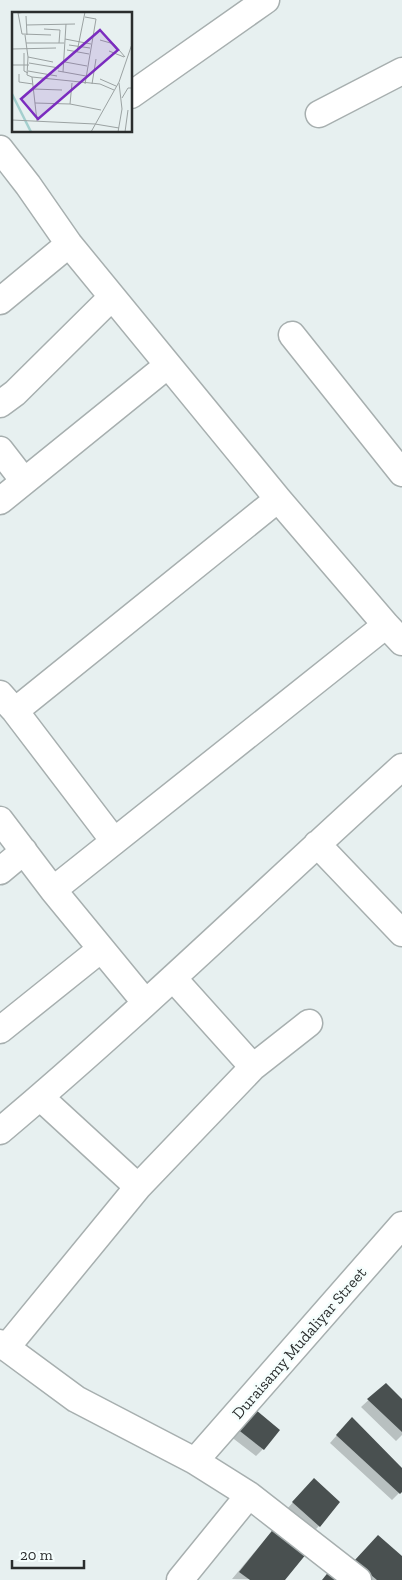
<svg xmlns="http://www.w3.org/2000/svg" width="402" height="1580" viewBox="0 0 402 1580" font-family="'Zilla Slab',serif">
  <rect width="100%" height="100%" fill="#e7f0f0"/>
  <path fill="#0003" d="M386,1384L402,1400V1435L396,1441L361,1407Z
    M256,1411L263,1449L256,1456L230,1436Z
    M345,1426L402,1470V1490L392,1500L330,1443Z
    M307,1487L319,1526L312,1533L286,1510Z
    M275,1529L283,1580L232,1579L268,1536Z
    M402,1557V1580H361L348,1569Z"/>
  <path fill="#495050" d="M386,1383L402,1399V1432L367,1399Z
    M256,1410L280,1430L264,1450L236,1428Z
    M352,1417L402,1468V1492L400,1494L336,1435Z
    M314,1478L340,1502L320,1527L292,1502Z
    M275,1527L307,1553L285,1580H250L239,1572Z
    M378,1535L402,1556V1580H377L354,1561Z
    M330,1570L342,1580H322Z"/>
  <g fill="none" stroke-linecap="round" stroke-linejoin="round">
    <defs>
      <path id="street" d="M131,95L266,0
        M319,114L402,71
        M0,149L28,185L69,244L278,499L386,625L402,642
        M0,301L69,244
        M292,335L402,473
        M0,404L15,393L112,297
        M0,450L24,481
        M0,501L168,365
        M0,694L15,711L114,841
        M15,711L278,499
        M0,820L53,890L145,1002
        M317,844L402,933
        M0,871L24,851
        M53,890L386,625
        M173,978L253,1067
        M0,1030L101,949
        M40,1097L138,1187
        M0,1131C138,1015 268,888 402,767
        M0,1343L76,1399L195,1461L249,1495L358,1580
        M6,1348L138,1187L253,1067L309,1023
        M195,1461L402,1225
        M180,1580L249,1495"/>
    </defs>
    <use href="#street" stroke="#a7afaf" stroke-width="29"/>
    <use href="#street" stroke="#fff" stroke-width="26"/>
  </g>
  <g text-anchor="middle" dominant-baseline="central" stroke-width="5" stroke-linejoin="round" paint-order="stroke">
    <g font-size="16" fill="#2a2d2d" stroke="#f5fefd">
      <text transform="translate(299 1343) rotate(-49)">Duraisamy Mudaliyar Street</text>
    </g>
  </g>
  <g transform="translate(12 12)">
    <rect width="120" height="120" fill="#e7f0f0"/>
    <path fill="none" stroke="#a4cfce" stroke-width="2.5" d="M0,82L19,120"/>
    <path fill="none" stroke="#9ba2a2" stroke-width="1" d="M14,0L6,1L10,22L39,23M14,4L15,23M73,5L84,7L73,72M14,13L63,12M32,17L48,18L47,31M13,23L16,45L41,50M53,27L79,32M88,28L102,32L113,45M14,31H52M57,33L78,36M0,37L44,36M55,38L77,42M97,39L112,45M65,40L73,0M12,41V59L16,61M16,45L15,63L20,65L88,72L102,78M53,50L75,54M17,51L47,56M0,53H17M16,59L45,64M46,59L74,64M51,60L54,12M7,62V70L21,72M20,65L25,109M88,67L104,74M80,72L84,47M21,77L50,78M110,86L116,76H120M23,91L58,92L89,98M58,92L60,71M0,108L83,112L107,116M79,120L107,70L120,32M106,120L110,97L107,71M113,120L116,98"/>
    <path fill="#7b2cbf" fill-opacity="0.15" stroke="#7b2cbf" stroke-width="2.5" d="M88,18L106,38L26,107L9,87Z"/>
    <rect width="120" height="120" fill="none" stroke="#2a2d2d" stroke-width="2.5"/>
  </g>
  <path d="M12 1560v8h72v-8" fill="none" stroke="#2a2d2d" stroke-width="2.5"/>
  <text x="20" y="1560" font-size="15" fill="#2a2d2d" stroke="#f5fefd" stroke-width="4" paint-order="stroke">20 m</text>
</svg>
